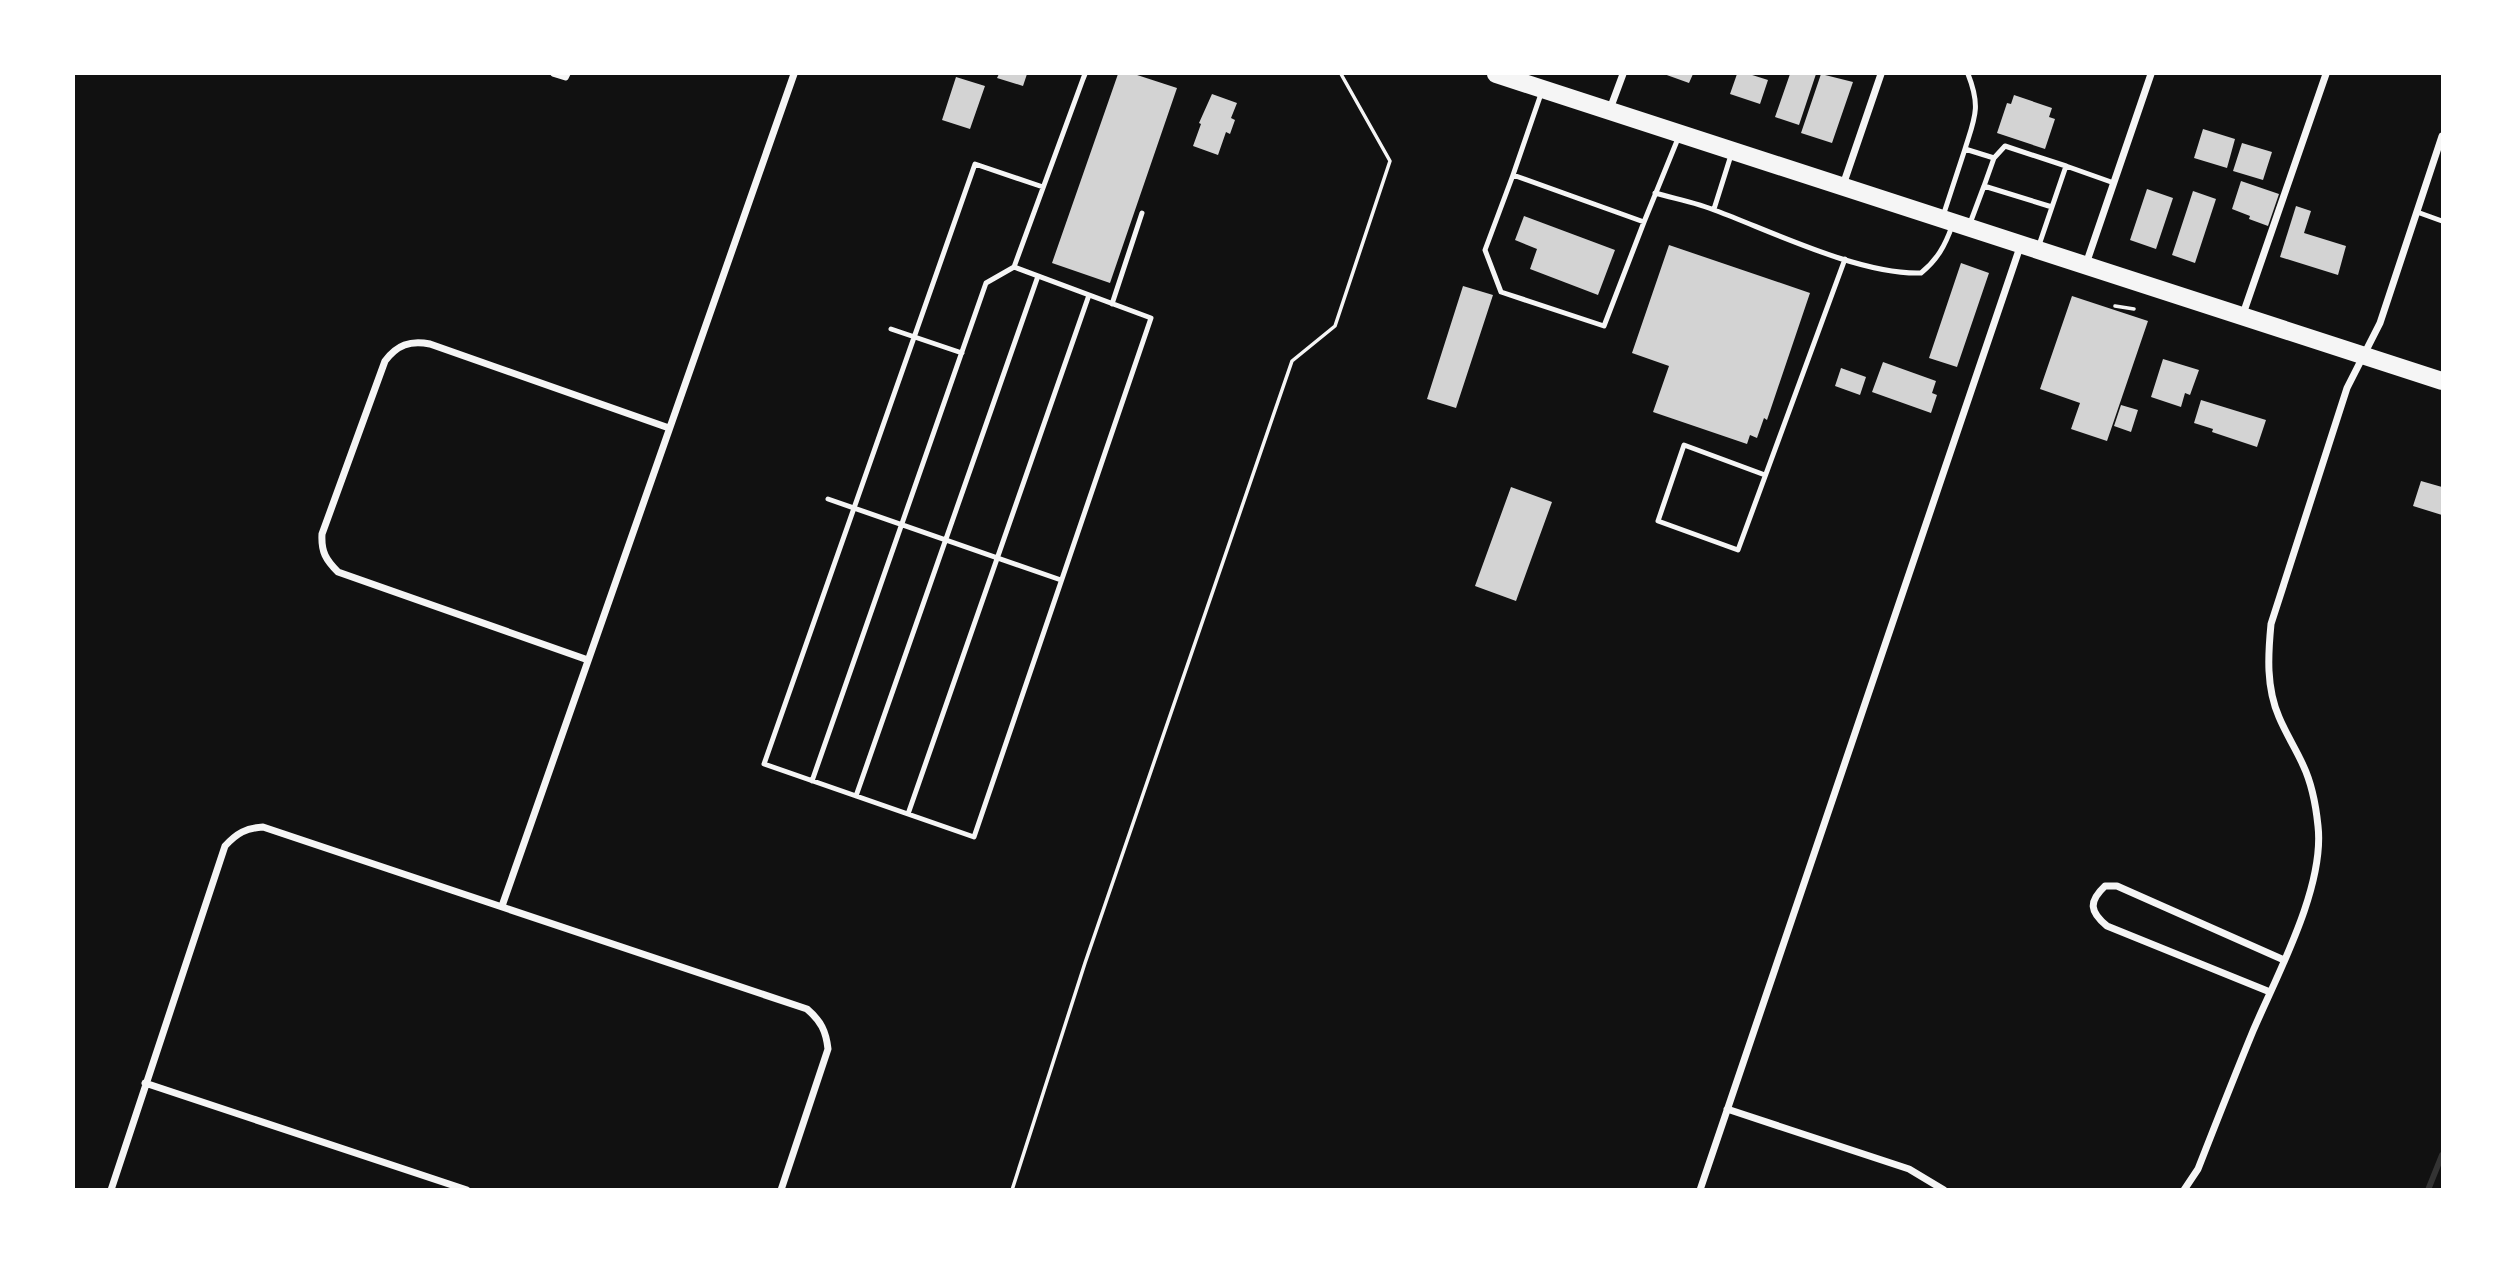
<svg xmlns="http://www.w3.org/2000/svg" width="2516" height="1263" viewBox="0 0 2516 1263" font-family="Manrope,sans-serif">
  <rect width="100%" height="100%" fill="#111"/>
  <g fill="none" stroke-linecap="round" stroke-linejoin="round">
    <path stroke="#333" stroke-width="6" d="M2428,1190L2442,1155"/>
  </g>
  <path fill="#d3d3d3" d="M999,74H1027L1023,86L997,78Z
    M1118,74H1134L1177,88L1110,283L1052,263Z
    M1664,74H1693L1689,83Z
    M1737,74H1749L1768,80L1760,104L1730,94Z
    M1790,74H1816L1799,125L1775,117Z
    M1821,74L1853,82L1832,143L1801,133Z
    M956,77L985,86L970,129L942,120Z
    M1212,94L1237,103L1231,118L1235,120L1230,134L1226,132L1218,155L1193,146L1201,124L1199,123Z
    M2014,95L2052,108L2049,117L2055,119L2045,149L1997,133L2007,103L2011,104Z
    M2203,129L2235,139L2227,168L2194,158Z
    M2242,143L2272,152L2263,180L2233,171Z
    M2241,181L2279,194L2268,226L2249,219L2250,216L2232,209Z
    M2147,189L2173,198L2156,249L2130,240Z
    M2193,191L2216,199L2195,263L2172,255Z
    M2296,206L2311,211L2304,233L2346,246L2338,275L2280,257Z
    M1524,216L1615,250L1598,295L1530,269L1537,249L1515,240Z
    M1669,245L1810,293L1767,420L1764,418L1757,438L1750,435L1747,444L1653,412L1669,366L1632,353Z
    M1961,263L1989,273L1957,367L1929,358Z
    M1463,286L1493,295L1456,408L1427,399Z
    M2072,296L2148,321L2107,441L2071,429L2080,403L2040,389Z
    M2163,359L2199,370L2190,395L2185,393L2181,407L2151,397Z
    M1883,362L1936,381L1932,393L1937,395L1931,413L1872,392Z
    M1841,368L1866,377L1860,395L1835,386Z
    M2201,400L2266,420L2257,447L2212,432L2213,429L2194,423Z
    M2121,405L2138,410L2131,432L2114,426Z
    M2421,481L2442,487V515L2413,506Z
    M1511,487L1552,502L1516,601L1475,586Z"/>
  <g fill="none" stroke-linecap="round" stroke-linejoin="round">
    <path stroke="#f5f5f5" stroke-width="3.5" d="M2115,306L2134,309
      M1012,1190L1085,963L1292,361L1335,326L1390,161L1341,74"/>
    <path stroke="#f5f5f5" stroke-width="5" d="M553,74L566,78L568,74
      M1968,74C1981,107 1975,117 1965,149L1994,158L1984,186L2052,207L2038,248
      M1542,91L1513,175L1644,222L1679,136
      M1994,158L2005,146L2066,166L2052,207
      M2066,166L2114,183
      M1513,175L1485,250L1501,292L1604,326L1644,222
      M1043,187L975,164L764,764L974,837L1151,318L1014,267L1083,79L1085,74
      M1655,193C1676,199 1698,203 1717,211C1775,233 1861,275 1921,273C1937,260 1945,246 1952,226
      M1714,209L1732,152
      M2417,212L2442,221
      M1943,216L1965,149
      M1969,226L1984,186
      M1112,304L1142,213
      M891,329L962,353
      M1765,475L1684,445L1658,521L1738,550L1845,259
      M828,499L1061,580
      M812,781L986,283L1014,267
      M856,796L1038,276
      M908,814L1089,295"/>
    <path stroke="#f5f5f5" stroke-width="7" d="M1610,109L1623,74
      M1843,185L1881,74
      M2086,264L2151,74
      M2243,314L2326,74
      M588,660L338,572C326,560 321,552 322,534L385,361C397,345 410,340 430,344L669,428
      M502,906L794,74
      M2270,992L2107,926C2090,912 2088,902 2105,886H2117L2284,960
      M145,1083L467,1190
      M1727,1109L1909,1169L1944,1190
      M111,1190L225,846C237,833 246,828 263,827L807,1009C821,1021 826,1031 828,1049L781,1190
      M1700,1190L2021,244
      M2184,1190L2198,1169C2216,1123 2234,1077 2253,1031C2277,975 2325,887 2318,826C2316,806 2312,784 2303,765C2296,749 2286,734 2279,717C2266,687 2268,655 2271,624L2347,388L2380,323L2442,136"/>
    <path stroke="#f5f5f5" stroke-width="18" d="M1496,74L2442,381"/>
  </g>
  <rect width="2516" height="1263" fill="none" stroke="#ffffff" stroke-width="150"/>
</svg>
